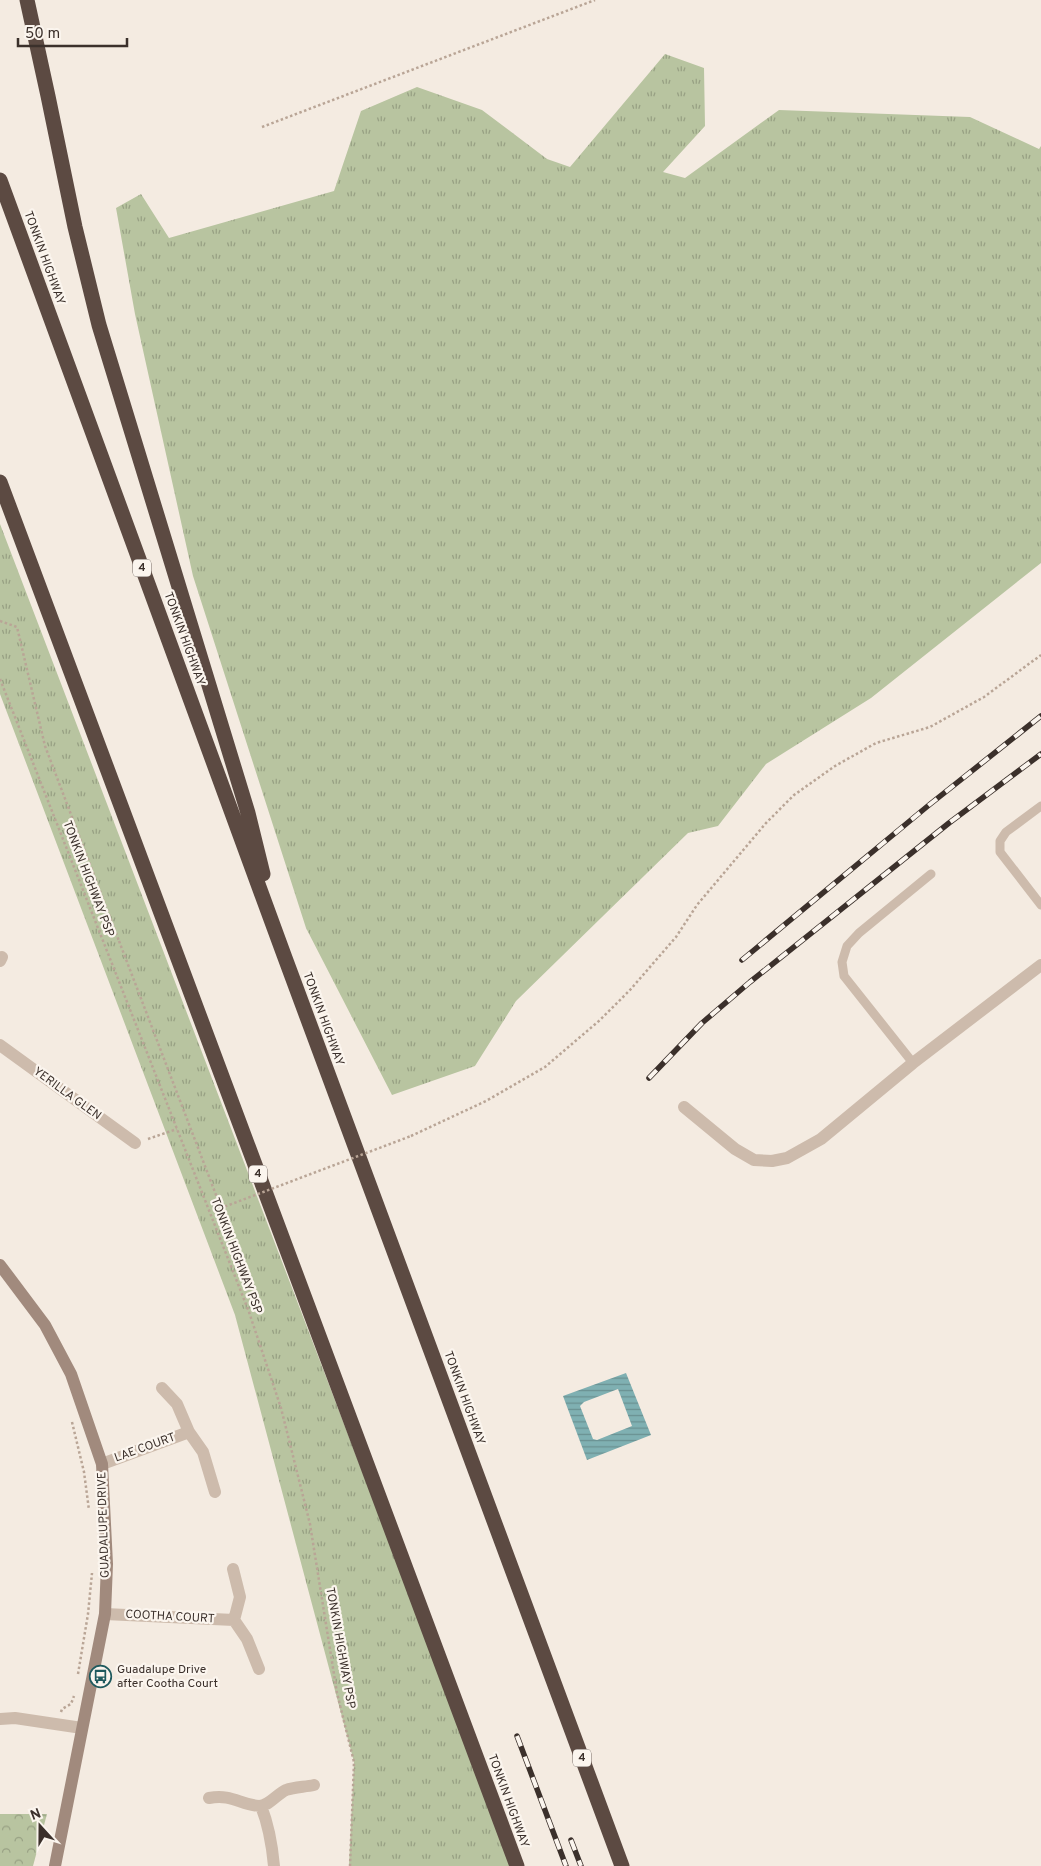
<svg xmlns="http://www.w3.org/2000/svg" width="1041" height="1866" viewBox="0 0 1041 1866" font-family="Overpass,sans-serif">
  <defs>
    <pattern id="grass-tufts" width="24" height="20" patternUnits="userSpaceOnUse" patternTransform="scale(1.25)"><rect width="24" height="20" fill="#b8c4a0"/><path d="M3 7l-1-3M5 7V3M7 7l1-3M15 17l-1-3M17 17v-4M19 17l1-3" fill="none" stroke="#97a083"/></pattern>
    <pattern id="forest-crowns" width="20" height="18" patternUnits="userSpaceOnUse" patternTransform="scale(1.25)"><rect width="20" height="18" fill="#b8c4a0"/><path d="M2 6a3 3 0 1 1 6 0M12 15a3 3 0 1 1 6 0" fill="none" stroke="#97a083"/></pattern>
    <pattern id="water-rules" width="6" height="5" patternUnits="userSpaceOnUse" patternTransform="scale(1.25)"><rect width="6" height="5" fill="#7fb0b2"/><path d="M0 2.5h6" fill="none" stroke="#699091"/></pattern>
  </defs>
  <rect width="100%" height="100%" fill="#f4ebe1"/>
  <path fill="url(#grass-tufts)" d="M665,54L704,68L705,126L663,172L685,178L779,110L970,117L1039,149L1041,146V563L871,698L766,764L718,826L688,833L516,1001L475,1066L392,1095L306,928L193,576L135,314L116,208L141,194L169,238L334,191L361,111L417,87L482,110L547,159L570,167Z
    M0,524L513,1866H349L354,1762L235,1315L0,694Z"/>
  <path fill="url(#forest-crowns)" d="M0,1814H47L33,1866H0Z"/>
  <path fill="url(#water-rules)" fill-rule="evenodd" d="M626,1373L651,1435L587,1460L563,1396ZM618,1389L632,1426L597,1440L593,1439L580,1406L584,1402Z"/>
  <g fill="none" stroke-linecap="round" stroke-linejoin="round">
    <path stroke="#b9a596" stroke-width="2.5" stroke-dasharray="2.5 2.5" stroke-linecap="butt" d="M262,127L595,0
      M0,621L17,627L45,746L119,941
      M0,679L249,1312L281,1408L310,1524L337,1693L354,1762L350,1866
      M411,1136L486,1101L545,1067L600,1020L630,990L676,937L697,905L766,823L794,795L835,766L876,743L930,727L984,697L1041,655
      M148,1139L177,1129
      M221,1208L232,1235
      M72,1422L84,1472L89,1510
      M78,1674L88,1614L92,1573
      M61,1712L62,1709L71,1704L74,1696"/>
    <path stroke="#cdbbac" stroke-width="9" d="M1041,806L1006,832L1000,841V852L1041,905
      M913,1063L844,976L842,962L847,946L859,933L931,874"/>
    <path stroke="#cdbbac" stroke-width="12" d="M0,961L2,957
      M0,1045L135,1143
      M684,1107L735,1149L754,1160L772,1161L787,1158L821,1139L913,1063L1041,965
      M162,1388L177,1404L189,1432L203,1452L215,1492
      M102,1464L189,1432
      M233,1569L240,1597L234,1620L247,1639L259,1669
      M105,1614L234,1620
      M0,1719L15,1718L82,1728
      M209,1798C232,1794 239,1804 259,1806C269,1806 277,1794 286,1790C294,1787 305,1787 314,1785
      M261,1806C269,1826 272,1844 274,1866"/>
    <path stroke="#a18a7d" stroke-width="12" d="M0,1265L45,1325L71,1374L102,1464L107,1564L105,1614L55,1866"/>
    <path stroke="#5c4a42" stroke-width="15" d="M27,0L48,96L75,227L99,325L248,813L263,874
      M0,180L284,955L622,1866
      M0,482L517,1866"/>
    <defs>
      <path id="rail" d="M742,960L929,805L1041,716
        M649,1078L702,1023L750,982L949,823L1041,754
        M517,1736L566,1866
        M571,1840L581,1866"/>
    </defs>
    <use href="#rail" stroke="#3b302b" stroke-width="5.5"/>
    <use href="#rail" stroke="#fbf5ee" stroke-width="4" stroke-dasharray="11" stroke-linecap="butt"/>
    <path stroke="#b9a596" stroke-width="2.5" stroke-dasharray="2.5 2.5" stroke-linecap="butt" d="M119,941L221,1208L411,1136"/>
  </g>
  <defs>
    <symbol id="bus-ring" viewBox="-11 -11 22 22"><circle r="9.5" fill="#fbf5ee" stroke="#1f5a5e" stroke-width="1.5"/><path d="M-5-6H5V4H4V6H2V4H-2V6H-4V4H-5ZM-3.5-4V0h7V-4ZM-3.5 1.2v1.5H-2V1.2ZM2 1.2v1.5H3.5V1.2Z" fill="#1f5a5e"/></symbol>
  </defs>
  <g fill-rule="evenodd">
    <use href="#bus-ring" x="88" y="1664" width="25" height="25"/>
  </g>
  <g text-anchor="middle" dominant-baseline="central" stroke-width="4.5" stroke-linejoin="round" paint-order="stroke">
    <g fill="#fbf5ee" stroke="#756b66" stroke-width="1">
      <rect x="133" y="559.5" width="18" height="17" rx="4"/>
      <rect x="249" y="1165.5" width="18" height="17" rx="4"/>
      <rect x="573" y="1749.5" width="18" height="17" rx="4"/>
    </g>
    <g font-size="11" font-weight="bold" fill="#3b302b">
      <text x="142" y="568">4</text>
      <text x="258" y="1174">4</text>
      <text x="582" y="1758">4</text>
    </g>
    <g font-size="12" fill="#3b302b" stroke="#fbf5ee">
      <text transform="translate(44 258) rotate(70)">TONKIN HIGHWAY</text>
      <text transform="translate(184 639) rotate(70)">TONKIN HIGHWAY</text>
      <text transform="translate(88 879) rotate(69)">TONKIN HIGHWAY PSP</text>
      <text transform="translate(323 1019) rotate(70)">TONKIN HIGHWAY</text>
      <text transform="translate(67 1094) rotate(36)">YERILLA GLEN</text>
      <text transform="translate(236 1256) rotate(69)">TONKIN HIGHWAY PSP</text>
      <text transform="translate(464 1398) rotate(70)">TONKIN HIGHWAY</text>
      <text transform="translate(145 1448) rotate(-20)">LAE COURT</text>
      <text transform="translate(104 1525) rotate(-92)">GUADALUPE DRIVE</text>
      <text transform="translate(170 1617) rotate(3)">COOTHA COURT</text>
      <text transform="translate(340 1648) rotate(80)">TONKIN HIGHWAY PSP</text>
      <text transform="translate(508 1801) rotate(70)">TONKIN HIGHWAY</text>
    </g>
    <g font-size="12" fill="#3b302b" stroke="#fbf5ee" text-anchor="start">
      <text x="117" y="1670">Guadalupe Drive<tspan x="117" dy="14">after Cootha Court</tspan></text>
    </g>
  </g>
  <g transform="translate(40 1826) rotate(339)" stroke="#fbf5ee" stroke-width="4" paint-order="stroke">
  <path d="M0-4L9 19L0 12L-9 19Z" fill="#3b302b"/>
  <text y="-8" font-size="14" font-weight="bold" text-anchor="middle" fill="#3b302b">N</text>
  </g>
  <path d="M18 38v8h109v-8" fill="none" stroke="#3b302b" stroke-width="2.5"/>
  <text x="25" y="38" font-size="15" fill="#3b302b" stroke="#fbf5ee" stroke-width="4" paint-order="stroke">50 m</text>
</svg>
